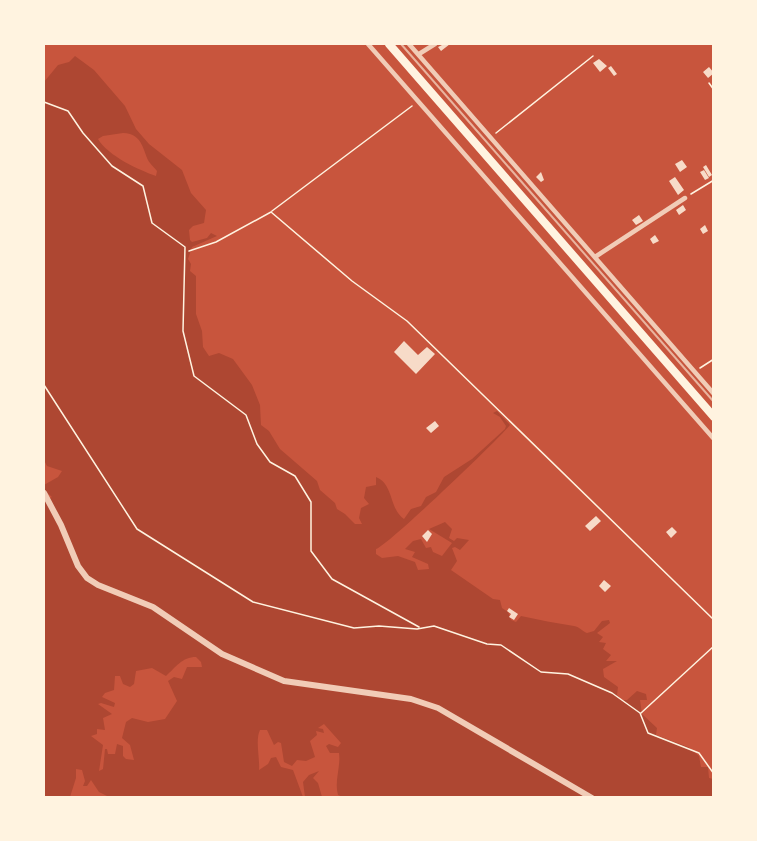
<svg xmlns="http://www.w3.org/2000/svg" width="757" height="841" viewBox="0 0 757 841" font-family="'Asap Condensed',sans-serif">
  <rect width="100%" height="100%" fill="#c8553d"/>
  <path fill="#ae4732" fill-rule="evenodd" d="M75,56L94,70L125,106L136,129L149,144L182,170L191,193L206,210L204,223L193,226L189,230L190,240L192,242L207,238L211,233L217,236L192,247L188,259L191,264L190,271L196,276V314L202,331L203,347L209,356L219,353L233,359L252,385L260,405L261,425L269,431L280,449L317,481L320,490L335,503L337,509L345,514L355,524H362L359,518L361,508L369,504L364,498L366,487L376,485V477C394,484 389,509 404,519L411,509L421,506L426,497L436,492L444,477L472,459L505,429L506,426L500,417L493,413L497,411L510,425C497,441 386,547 376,549V554L382,558L398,556L415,562L418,570L429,569L428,564L412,557L415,552L405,549L413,541L421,539L426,548L431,547L433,552L442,556L452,543L429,529L445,522L452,529L449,538L454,541L457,538L469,540L460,550L455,547L452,548L457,561L451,570L493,599L500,600L502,608L508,612L511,620L516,622L521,616C539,620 556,623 574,626C580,627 582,631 587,633L594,631L602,621L609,620L610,623L597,633L603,637L599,642L606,643L603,649L611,655L606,661H617L603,669L604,677L618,687L617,695L621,700H627L637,691L646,694L647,700H640L642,714L657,728L656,735L688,747L699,756L701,767H708L709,778L713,779V797H343L338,795C334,781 341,767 339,753H330L326,746L329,744L338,747L341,743L324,724L318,728L323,729L324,733L316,731L317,735L310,741L315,757L306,761L297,760L292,766L284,762L281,743L278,742L274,745L267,730H260C255,740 260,758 259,770L268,764L271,758L276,757L281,767L293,770L303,797H109L99,792L91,780L87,786H83L85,781L82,770L76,769V778L70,797H44V501L52,497L45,491L44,485L58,477L62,471L47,466L44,460V82L58,65L69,62ZM123,133C144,133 143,154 150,163C152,166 155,168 157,171L156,176C139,170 108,156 98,139L103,136ZM196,657L201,662L202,667H187L182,679L174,677L168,681L177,701L165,719L148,722L132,718L126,722L122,738L130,745L134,760L126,759L123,756V746L117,744L115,754H108L107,749H105L103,769L99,771L103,745L91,736L97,734V729L105,730L103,718L112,714L98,704L101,703L114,707L115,703L102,697L105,693L114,690L115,676H120L123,684L130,687L134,684L136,671L152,668L166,676C176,667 182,657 196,657Z
    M319,771L313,778L318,783L322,797H305L303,782L309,775Z"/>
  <path fill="#f7dbc8" d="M444,44H450L441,51L438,47Z
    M599,59L607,66L600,72L593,63Z
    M611,66L617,74L614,76L608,68Z
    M709,67L714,73L708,78L703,72Z
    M682,160L687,167L680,172L675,164Z
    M706,165L712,175L709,177L703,167Z
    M704,170L709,178L705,180L700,172Z
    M541,172L544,180L541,182L536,177Z
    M675,177L684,190L678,195L669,181Z
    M683,205L686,210L679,215L676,210Z
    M639,215L643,221L636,225L632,220Z
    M705,225L708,231L703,234L700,229Z
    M655,235L659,241L653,244L650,239Z
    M404,341L418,355L427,347L435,354L416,374L394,352Z
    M435,421L439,426L431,433L426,428Z
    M596,516L601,521L590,531L585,526Z
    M672,527L677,532L671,538L666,532Z
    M428,530L432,534L427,542L422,536Z
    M604,580L611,586L605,592L599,586Z
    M509,608L518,614L514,620L509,617L511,614L507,611Z"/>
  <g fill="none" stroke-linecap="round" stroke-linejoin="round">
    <path stroke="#fff3e0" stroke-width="1.5" d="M709,83L714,90
      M44,102L68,111L83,133L112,166L143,186L152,223L185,247L183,331L194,376L246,415L257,444L270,462L295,476L311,502V551L332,579L419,627
      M496,133L593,56
      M691,194L714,180
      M272,211L412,106
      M189,251L216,242L271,212L352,281L407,321L714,620
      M700,368L714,359
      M44,385L137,529L253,602L354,628L379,626L417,629L434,626L487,644L501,645L541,672L568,674L612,693L640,713L648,733L699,753L714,774
      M641,713L714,646"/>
    <path stroke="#f1ccb7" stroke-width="4.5" d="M368,44L714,439
      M409,44L714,394
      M419,54L435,44
      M595,257L685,198"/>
    <path stroke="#f1ccb7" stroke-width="6" d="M44,493L61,525L78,566L87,578L98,585L153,607L222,654L284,681L411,699L438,708L592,798"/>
    <path stroke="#fff3e0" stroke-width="8" d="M389,44L714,417"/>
    <path stroke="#e9b49f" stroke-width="2" d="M401,44L714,402"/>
  </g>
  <rect width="757" height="841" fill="none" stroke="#fff3e0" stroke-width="90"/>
</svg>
